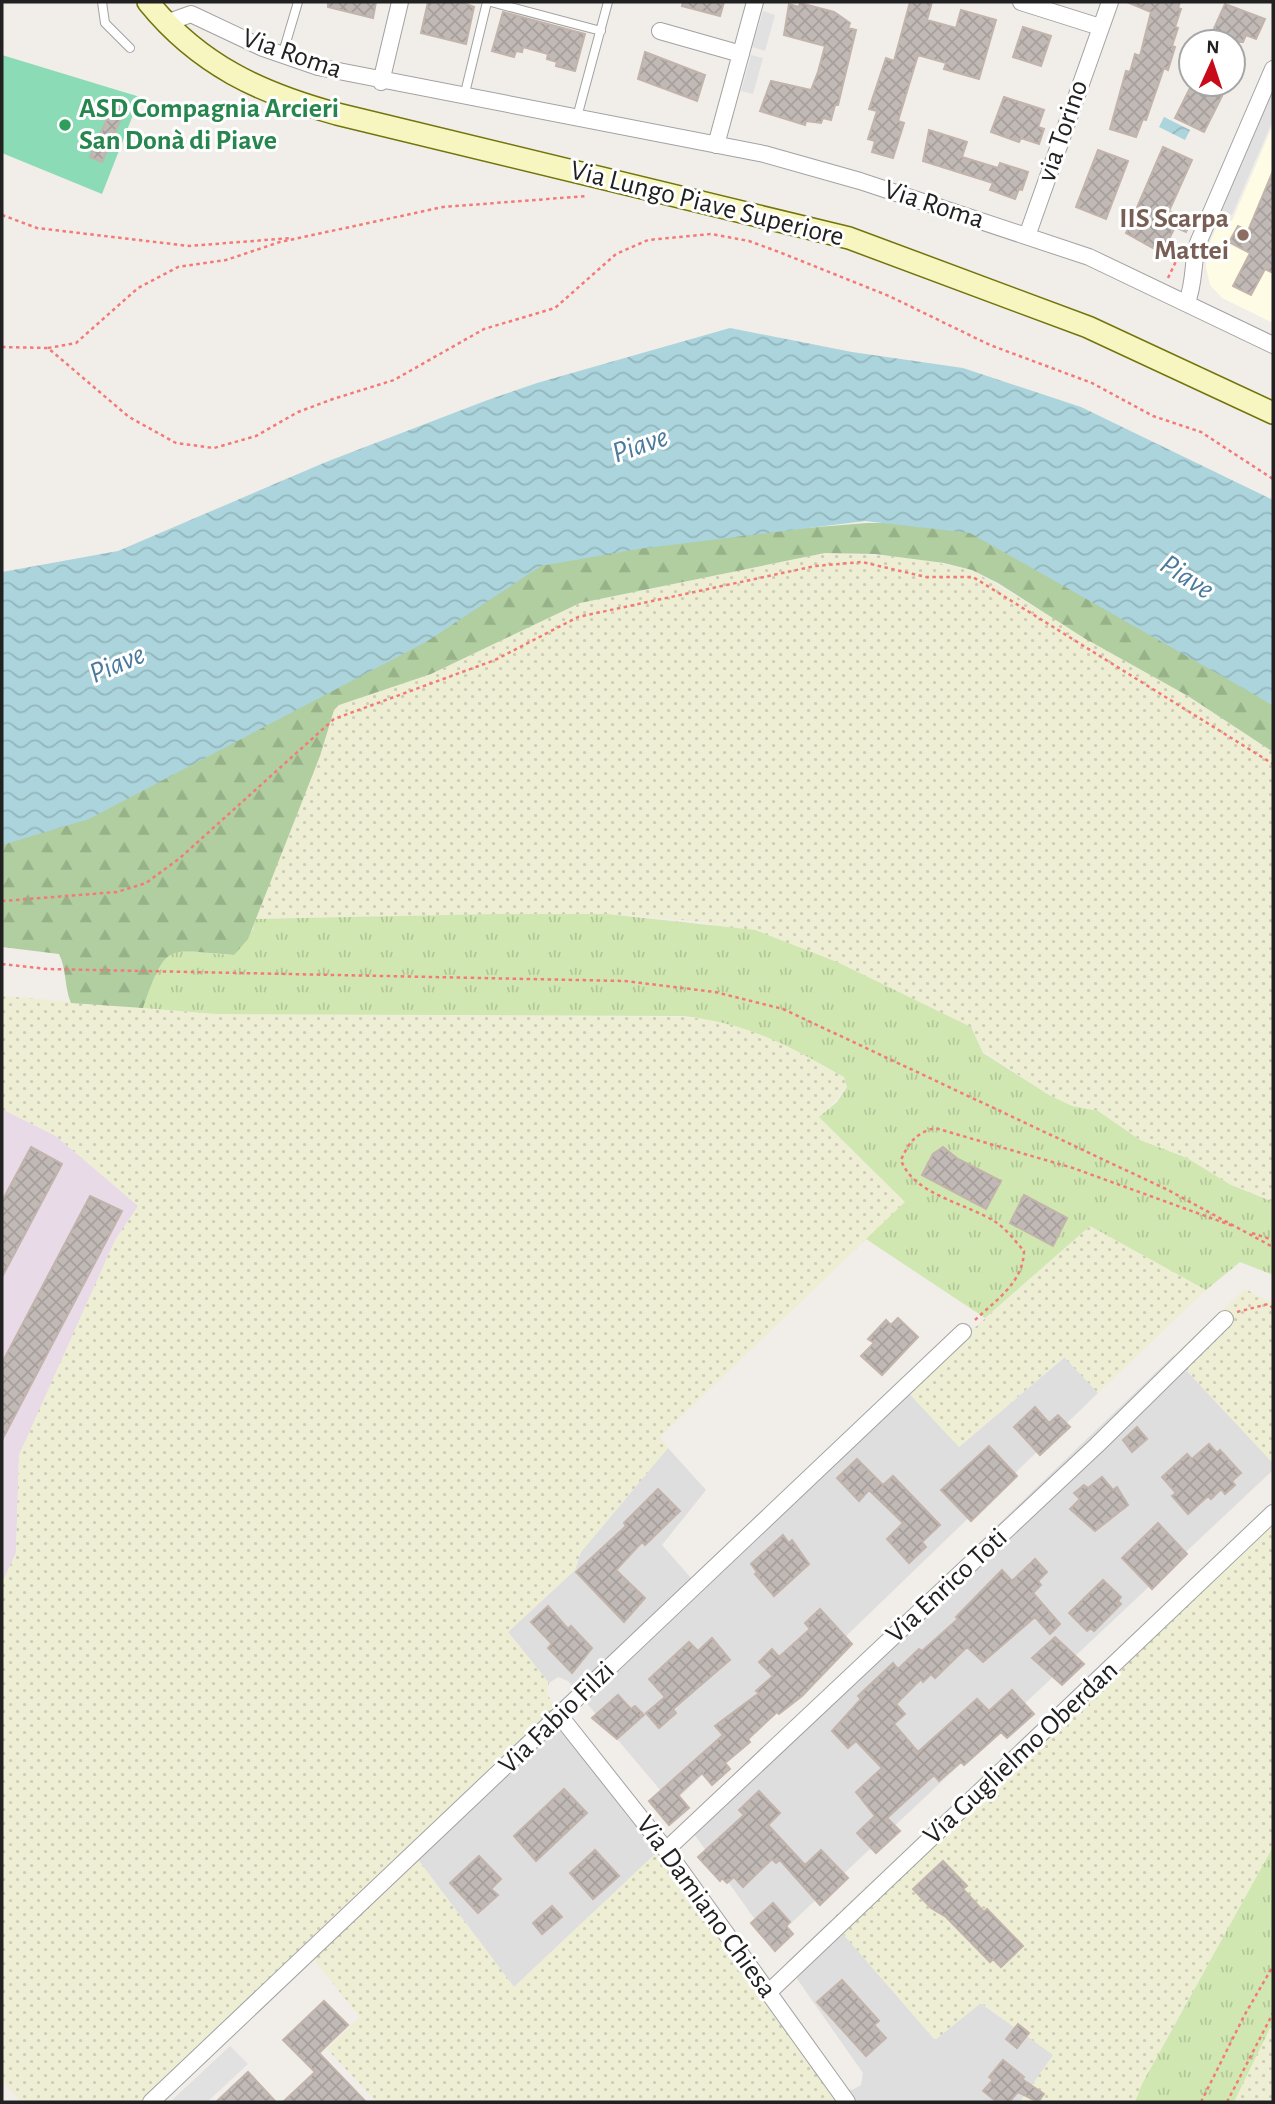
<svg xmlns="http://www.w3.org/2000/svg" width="1275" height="2104" viewBox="0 0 1275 2104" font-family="'Alegreya Sans',sans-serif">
  <defs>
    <pattern id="farmland-dots" width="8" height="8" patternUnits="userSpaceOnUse" patternTransform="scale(1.75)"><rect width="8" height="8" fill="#eeeed5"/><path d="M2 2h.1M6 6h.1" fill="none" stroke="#ccccb7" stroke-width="1.8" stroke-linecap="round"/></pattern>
    <pattern id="grass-tufts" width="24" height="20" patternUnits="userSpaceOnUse" patternTransform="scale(1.75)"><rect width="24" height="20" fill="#d0e7b1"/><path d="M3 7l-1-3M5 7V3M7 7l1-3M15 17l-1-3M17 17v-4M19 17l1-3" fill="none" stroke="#b2c698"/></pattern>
    <pattern id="forest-firs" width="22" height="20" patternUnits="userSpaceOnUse" patternTransform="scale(1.75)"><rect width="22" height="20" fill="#b0ce9f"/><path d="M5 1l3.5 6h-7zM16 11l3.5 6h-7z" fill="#97b189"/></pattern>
    <pattern id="water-waves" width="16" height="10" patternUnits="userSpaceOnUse" patternTransform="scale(1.75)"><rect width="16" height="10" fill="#abd4dc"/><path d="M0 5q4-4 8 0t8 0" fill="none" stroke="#93b6bc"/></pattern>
    <pattern id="building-cross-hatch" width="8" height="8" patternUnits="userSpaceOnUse" patternTransform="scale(1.75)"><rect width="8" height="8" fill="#c1b9b5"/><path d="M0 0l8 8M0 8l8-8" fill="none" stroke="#a69f9b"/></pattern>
  </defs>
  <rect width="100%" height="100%" fill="#f1ede8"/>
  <path fill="#dfdede" d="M1173,1356L1273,1463V1470L771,1942L687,1824Z
    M1065,1357L1098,1393L672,1804L568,1681L558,1677L549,1683L508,1632L575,1570L581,1552L668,1448L706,1490L662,1545L692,1579L905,1389L959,1447Z
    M564,1716L669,1841L514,1987L416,1857Z
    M831,1920L935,2040L980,2003L1054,2055L1020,2102H835L834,2074L847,2089L852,2090L861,2085L863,2073L786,1963Z"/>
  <path fill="#e9dae8" d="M2,1109L56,1136L139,1206L19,1455L16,1553L2,1583Z"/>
  <path fill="#fefce4" d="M1273,125V323L1222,298L1210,285L1206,267L1207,249L1221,217L1232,221Z"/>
  <path fill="url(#farmland-dots)" d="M825,553L909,557L971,570L1188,696L1273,752V1202L1231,1185L1187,1158L1140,1140L1098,1111L1072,1106L1049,1095L981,1050L706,922L607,914L255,919L334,710L339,705L431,674L580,603Z
    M2,996L217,1014L684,1017L725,1021L770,1037L844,1077L847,1086L820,1118L905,1202L660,1437L668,1448L581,1552L575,1570L508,1632L549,1683L547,1695L564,1716L416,1857L514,1987L669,1841L834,2074L835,2102H377L327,2049L360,2017L310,1955L157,2102H22L2,2082V1583L16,1553L19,1455L115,1240L138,1206L56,1136L2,1109Z
    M1090,1226L1206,1290L1098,1393L1064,1357L959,1447L905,1389Z
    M1245,1289L1273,1303V1463L1173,1356Z
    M1273,1504V1847L1142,2084L1135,2102H1020L1053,2055L981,2003L935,2040L831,1920Z
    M1273,2022V2102H1234V2101Z"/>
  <path fill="url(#grass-tufts)" d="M498,914H607L755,930L837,962L971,1027L983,1053L1049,1095L1072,1106L1098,1111L1140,1140L1187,1158L1231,1185L1273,1202V1275L1240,1262L1206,1290L1090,1226L985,1318L866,1239L905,1202L819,1117L837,1102L847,1087L844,1077C787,1045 750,1024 684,1016L217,1014L143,1008C167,937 165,951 234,955L253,929L255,919Z
    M1273,1847V2022L1234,2102H1135L1142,2084Z"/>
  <path fill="url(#forest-firs)" d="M867,523H926L982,530L1273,705V752L1188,696L1084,638L998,583L972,570L944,563L875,554L825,553L580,603L431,674L339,705L334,710L320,756L248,939L234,955C167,951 167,939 143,1008L71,1003C64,986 67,970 59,954L2,947V829L487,565L743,533Z"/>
  <path fill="#8bdbb6" d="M2,55L140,97L102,194L2,153Z"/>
  <path fill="#e1e1e1" d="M763,11L775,15L765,51L752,47Z
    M751,55L763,58L753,94L741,91Z
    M1273,90V120L1232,215L1220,210Z
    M230,2046L248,2064L207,2102H170Z"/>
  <path fill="url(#water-waves)" d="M1164,117L1190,130L1185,140L1159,127Z
    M730,328L852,352L963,368L1081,407L1273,500V705L970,533L865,521L638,549L541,566L426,642L89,819L2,845V572L118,551L326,462L485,401L537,383Z"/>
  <path fill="url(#building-cross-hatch)" stroke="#c2b3ab" stroke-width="2" d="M328,2H376L373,18L328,7Z
    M428,2H461L474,7L466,44L421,33Z
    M683,2H724L720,16L682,6Z
    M910,2H932L927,20L956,28L961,10L996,20L979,79L944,69L946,63L918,55L898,121L904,123L893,158L872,152L875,141L868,139L877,111L869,109L886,58L894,61Z
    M1127,2H1180L1178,8L1181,9L1175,27L1178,28L1172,46L1175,47L1168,70L1164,68L1146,120L1143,119L1136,137L1110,129L1126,71L1130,72L1135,54L1140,56L1151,12Z
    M800,3L834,12L850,23L848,28L856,30L838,105H835L831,120L823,118L821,123L806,121L805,125L760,111L771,81L811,90L818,72L825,46L784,35L789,4L799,7Z
    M1225,4L1265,19L1256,39L1246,35L1243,42H1208Z
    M503,12L585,34L575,71L556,66L557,62L547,59L548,54L523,47L522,52L516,51L514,57L492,51Z
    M1023,27L1051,36L1041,66L1013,57Z
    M645,52L705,75L697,101L638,79Z
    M1192,84H1219L1215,93L1222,96L1204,132L1175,118Z
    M1004,97L1044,110L1038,127L1044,129L1039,144L1021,138L1019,142L991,132Z
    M113,106L124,111L102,162L90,157Z
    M929,130L967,142L962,157L998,168L1000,163L1028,172L1022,190L1019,189L1015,199L990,190L993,183L923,161Z
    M1163,147L1192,160L1169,211L1191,220L1186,232L1175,227L1162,253L1126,233Z
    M1098,150L1128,161L1106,219L1076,207Z
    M1273,171V273L1265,269L1251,295L1233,286L1250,253L1229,242L1238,226L1248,231Z
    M31,1147L62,1164L2,1277V1201Z
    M943,1147L958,1159L1001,1181L986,1209L922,1175L933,1154Z
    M1024,1195L1067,1218L1053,1246L1010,1223Z
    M90,1196L122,1211L2,1440V1363Z
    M898,1318L918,1337L882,1375L861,1356L874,1343L868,1339L886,1320L891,1325Z
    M1035,1407L1049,1423L1058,1415L1070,1427L1040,1455L1014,1427Z
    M1137,1427L1147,1439L1132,1452L1123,1440Z
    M1209,1444L1217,1453L1220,1450L1241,1473L1232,1481L1235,1485L1225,1494L1221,1489L1211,1499L1208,1496L1188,1514L1172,1496L1176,1493L1162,1477L1187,1454L1192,1459Z
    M989,1446L1017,1476L971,1521L941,1490Z
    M857,1459L883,1485L893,1476L940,1525L922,1542L926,1547L909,1563L887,1539L903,1523L869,1490L859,1501L837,1478Z
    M1102,1477L1113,1490L1117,1487L1128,1505L1095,1531L1070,1509L1080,1499L1074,1493L1084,1485L1088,1488Z
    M658,1489L680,1511L645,1545L642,1542L616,1570L645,1598L624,1622L576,1572L626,1526L624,1523Z
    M1158,1523L1187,1554L1152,1589L1122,1558Z
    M783,1535L789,1543L792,1540L809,1564L774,1596L755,1574L757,1572L751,1564Z
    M1035,1559L1047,1572L1038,1581L1041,1585L1033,1593L1060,1624L1050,1634L1035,1617L983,1662L967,1647L935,1678L931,1674L923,1682L921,1679L896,1704L905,1714L894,1724L918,1752L977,1699L989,1711L1012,1690L1034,1714L1007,1738L1001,1732L964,1765L961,1762L939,1781L934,1775L887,1818L900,1831L876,1853L857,1833L875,1816L856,1792L882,1768L856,1741L848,1748L832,1731L861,1699L858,1696L893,1663L898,1669L919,1649L922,1651L958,1619L956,1617L1002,1570L1012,1581Z
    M1103,1580L1121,1597L1118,1601L1121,1604L1094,1631L1091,1628L1087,1631L1069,1613Z
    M548,1606L568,1629L571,1626L592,1648L572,1673L548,1648L552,1644L531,1622Z
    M820,1609L852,1644L802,1696L779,1714L777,1712L748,1739L750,1742L725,1763L730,1769L712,1785L702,1773L678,1795L689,1808L669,1825L649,1801L723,1735L715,1726L759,1693L756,1691L773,1676L759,1662L772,1649L779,1657L810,1629L805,1623Z
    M1055,1637L1084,1664L1062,1685L1032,1658Z
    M712,1638L730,1660L673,1709L676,1713L659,1728L646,1713L665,1697L649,1679L689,1642L698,1651Z
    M618,1695L631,1709L635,1706L644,1715L617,1739L592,1718Z
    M564,1789L587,1813L536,1861L514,1836Z
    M759,1791L780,1813L768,1825L805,1865L821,1850L848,1878L820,1905L780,1860L776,1863L772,1859L743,1887L734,1877L727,1883L722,1878L720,1881L698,1857L744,1815L739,1810Z
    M595,1850L619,1876L593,1899L570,1873Z
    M479,1856L501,1879L491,1889L498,1895L478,1913L450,1883Z
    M943,1861L967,1886L963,1889L984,1912L987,1909L1023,1946L1001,1967L993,1959L990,1962L946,1917L931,1908L913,1889Z
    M773,1903L790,1922L786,1926L793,1934L775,1951L751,1923Z
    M552,1906L562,1917L542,1934L533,1923Z
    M842,1980L879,2021L874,2025L886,2038L866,2056L817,2002Z
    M324,2001L348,2025L319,2053L366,2102H283L315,2072L283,2040Z
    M1018,2024L1029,2033L1017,2048L1006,2039Z
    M1003,2060L1024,2077L1022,2079L1044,2094L1038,2102L1018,2092L1009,2102H997L983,2091L993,2080L989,2077Z
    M248,2072L276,2102H216Z"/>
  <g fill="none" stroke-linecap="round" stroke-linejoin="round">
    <defs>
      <path id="lane" d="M102,2L105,23L130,48
        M491,2L601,31
        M282,56L298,2
        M464,97L487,2
        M577,117L608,2"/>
      <path id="street" d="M1021,2L1100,27
        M166,23L191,14L263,48L318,67L764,154L860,181L1089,257L1273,345
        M660,31L741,54
        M381,82L400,2
        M716,145L755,2
        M1027,236L1110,2
        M1187,302C1195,282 1192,263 1198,243L1273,69
        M560,1716L666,1850L847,2102
        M666,1850L1097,1445L1225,1319
        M769,1992L1273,1513
        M151,2102L963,1332"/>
      <path id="secondary" d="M148,2C199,65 260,93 337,114L849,238L1088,327L1273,413"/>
    </defs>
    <use href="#lane" stroke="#a2a2a2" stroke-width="10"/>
    <use href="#street" stroke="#a2a2a2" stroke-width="18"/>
    <use href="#secondary" stroke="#72750b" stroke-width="24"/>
    <path stroke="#f37a77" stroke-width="2.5" stroke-dasharray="3.5 3.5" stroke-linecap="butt" d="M2,215L37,228L189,246L291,238
      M1168,278L1177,259
      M2,347L48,348L129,417L176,443L214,448L256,436L298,412L333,399L394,380L484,329L555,308L616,254L648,240L711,234L749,241L779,252L889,296L990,345L1092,383L1153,416L1201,432L1273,479
      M48,348L76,343L138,288L178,267L226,260L280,242L443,207L587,196
      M2,901L117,892L146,883L180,858L334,719L495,660L578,617L815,566L862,562L926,577H973L1273,764
      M2,964L47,969L625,981L715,992L783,1009L1168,1190L1273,1247
      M1252,1233L1273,1240
      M1237,1312L1268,1304L1273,1308
      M975,1320C997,1299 1023,1283 1024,1251C1016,1242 1007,1230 997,1223C968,1203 914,1196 901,1160C909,1142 916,1133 935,1128L1073,1168L1233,1226
      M1201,2102L1244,2016L1273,1966
      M1227,2102L1273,2013"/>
    <use href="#lane" stroke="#fff" stroke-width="8"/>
    <use href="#street" stroke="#fff" stroke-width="16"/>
    <use href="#secondary" stroke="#f7f5c0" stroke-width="21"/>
  </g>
  <circle fill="#2e9e5b" stroke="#fff" stroke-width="2.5" cx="65" cy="125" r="7"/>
  <circle fill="#8d6e63" stroke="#fff" stroke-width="2.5" cx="1243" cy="235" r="7"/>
  <g text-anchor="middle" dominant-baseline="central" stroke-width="6" stroke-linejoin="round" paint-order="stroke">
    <g font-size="28" fill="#212121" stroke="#fff">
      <text transform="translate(292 54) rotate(19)">Via Roma</text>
      <text transform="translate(1063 131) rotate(-71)">via Torino</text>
      <text transform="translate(707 204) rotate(14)">Via Lungo Piave Superiore</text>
      <text transform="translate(934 205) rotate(18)">Via Roma</text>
      <text transform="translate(947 1586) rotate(-43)">Via Enrico Toti</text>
      <text transform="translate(557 1718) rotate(-44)">Via Fabio Filzi</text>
      <text transform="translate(1021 1753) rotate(-43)">Via Guglielmo Oberdan</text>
      <text transform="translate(706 1907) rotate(54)">Via Damiano Chiesa</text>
    </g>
    <g font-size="28" font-weight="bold" fill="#27864d" stroke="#fff" text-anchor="start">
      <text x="79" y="109">ASD Compagnia Arcieri<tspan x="79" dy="32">San Donà di Piave</tspan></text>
    </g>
    <g font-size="28" font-weight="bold" fill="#785e54" stroke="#fff" text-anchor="end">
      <text x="1229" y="219">IIS Scarpa<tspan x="1229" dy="32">Mattei</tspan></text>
    </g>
    <g font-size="30" font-style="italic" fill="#4b7a9d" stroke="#fff">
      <text transform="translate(640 445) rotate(-19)">Piave</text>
      <text transform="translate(1187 577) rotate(33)">Piave</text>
      <text transform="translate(117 664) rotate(-23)">Piave</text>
    </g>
  </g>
  <rect width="1275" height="2104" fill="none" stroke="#212121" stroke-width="7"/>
  <g transform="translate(1212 63) rotate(3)"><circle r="33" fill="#ffffff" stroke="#a6a6a6" stroke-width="2"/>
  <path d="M0-5L12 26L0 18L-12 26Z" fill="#c70b19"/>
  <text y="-10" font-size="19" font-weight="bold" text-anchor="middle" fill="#212121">N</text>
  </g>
</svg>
